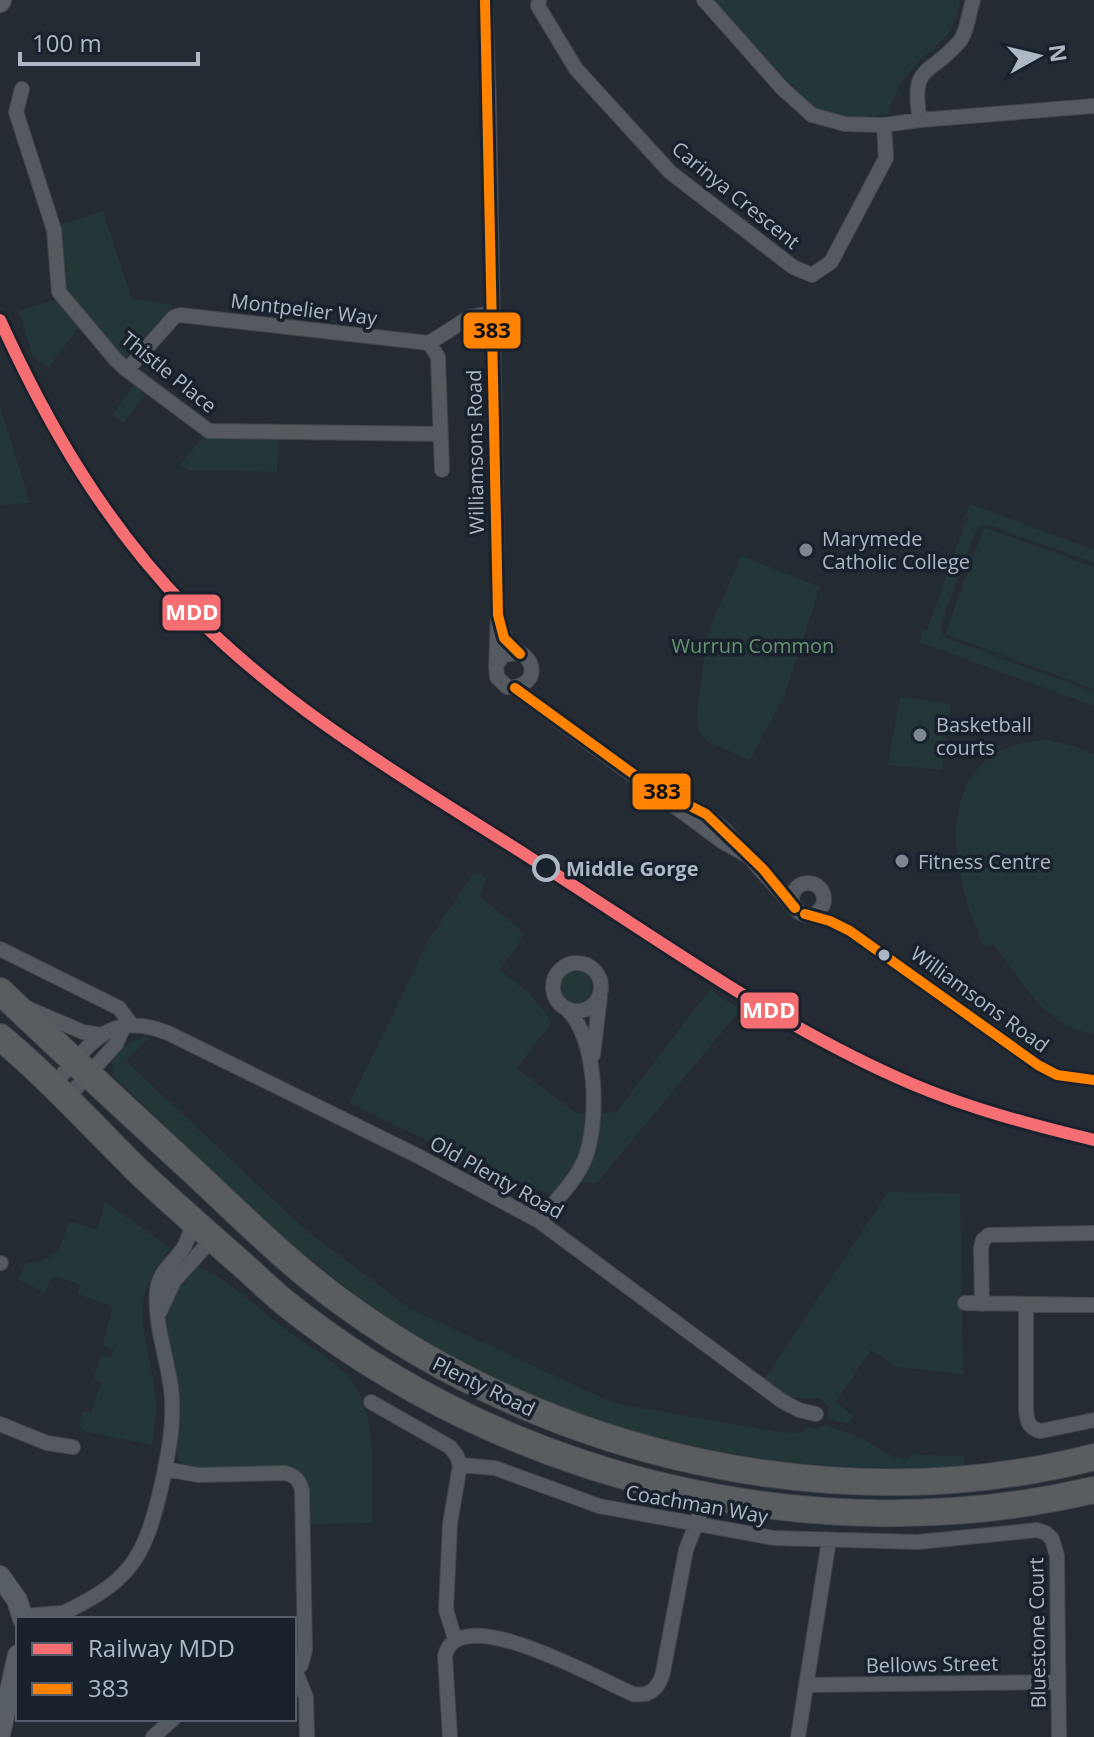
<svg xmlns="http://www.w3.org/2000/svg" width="1094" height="1737" viewBox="0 0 1094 1737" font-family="'Open Sans',sans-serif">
  <rect width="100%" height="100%" fill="#252b32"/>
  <path fill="#233638" d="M714,0H960C956,42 929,46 907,75C898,86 893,102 887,115C864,116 834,119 814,107L738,31Z
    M103,211L132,299L174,305L125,359L66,289L60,225Z
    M56,299L80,326L48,368L33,357L19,311Z
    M135,384L145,395L124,423L112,415Z
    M0,406L30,503L0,505Z
    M203,437L278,440L277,472L187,470L180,465Z
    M970,504L1094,550V563L989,525L980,526L975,533L941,624L942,634L946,638L1094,692V706L919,642L924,629L927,630L964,526L969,518L965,516Z
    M984,527L1094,567V689L945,634Z
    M741,556L820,587L784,697L750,760L708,742L699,731L697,713L707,635Z
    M900,697L951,704L942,770L888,765Z
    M1047,740L1074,746L1094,754V1034C1044,1027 1022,980 993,944L985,948C948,873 928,745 1047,740Z
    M475,871L487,879L480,896L525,934L500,970L530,994L552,1022L517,1068L576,1113H585C584,1151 575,1166 552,1195L508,1179L349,1103L431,936Z
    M560 987a16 16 0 1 1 32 0a16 16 0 1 1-32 0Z
    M711,988L721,998L741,1009L597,1183L578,1182L600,1113L616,1112Z
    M150,1037L126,1061L307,1231L409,1308L613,1403L779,1432L802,1433L807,1427L816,1429L825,1425L862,1438L893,1457L908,1460L913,1452L920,1455L964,1456V1466C748,1479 535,1425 359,1297C271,1233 195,1153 116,1079C102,1055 128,1040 150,1037Z
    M888,1192L960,1193L963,1374L897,1367L871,1350L836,1402L853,1416L848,1424L828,1419L829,1407L820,1398H790L764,1380Z
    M105,1202L171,1248C123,1305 149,1331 155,1395C157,1412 154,1429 152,1445L83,1431L79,1423L83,1411L91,1413L101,1382L93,1379L101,1355L111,1358L114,1350L104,1346L103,1342L112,1311L109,1305L78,1294L80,1285L57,1276L50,1280L45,1293L18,1279L25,1264C62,1256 57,1256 69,1221L97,1230Z
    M196,1266C226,1276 249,1302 275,1321C297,1339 323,1353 344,1372C380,1404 371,1478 372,1523L310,1524C309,1504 315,1477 294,1468L199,1470C190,1468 182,1467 178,1458C173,1447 180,1427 180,1415C179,1381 167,1348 167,1315C171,1295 181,1279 196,1266Z"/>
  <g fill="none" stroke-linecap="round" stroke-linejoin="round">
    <defs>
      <path id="street" d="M485,0L489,104L498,615L496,668
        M539,0L538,6L576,69L670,172L793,267L812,275L831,262L886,158L884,125
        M704,0L782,88L812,115L845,124L884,125L920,120L1094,106
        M22,89L16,112L54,230L59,292L116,360L127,370L209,431L440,434
        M920,120C910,63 929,77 959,42C967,33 969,12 973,0
        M429,343L438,357L442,470
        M127,370L174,317L180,315L429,343L470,317L493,313
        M501,627C508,653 524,649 530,663C537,679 521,689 507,687L497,677L496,665L504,655L518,653
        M515,688L723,842L748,856
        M669,794L706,814L725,830L795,908
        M792 899a16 16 0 1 1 32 0a16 16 0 1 1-32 0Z
        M805,914L830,921L850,931L1038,1065L1057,1075L1094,1080
        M0,949L119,1008L131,1024
        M553 987a24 24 0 1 1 48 0a24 24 0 1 1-48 0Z
        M27,1008L83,1032L101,1035
        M593,1055L600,997
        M53,1085C90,1045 109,1009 168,1033L416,1155L539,1221L782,1401L799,1410L816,1414
        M67,1098L116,1044L124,1026
        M539,1221C554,1202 574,1183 584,1161C600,1124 598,1033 564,1007
        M0,1263H1
        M965,1303L1094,1305
        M982,1304L981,1248L983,1240L989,1235L1094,1233
        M1026,1304V1410C1027,1421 1029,1429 1041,1431L1094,1420
        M159,1313L174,1281L213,1238
        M371,1402L450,1447L457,1456L460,1465L495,1468L599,1506L774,1538L918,1542L1037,1530L1046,1533L1052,1539L1057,1556L1059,1737
        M0,1424L47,1443L73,1447
        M165,1469L198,1475L284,1473C295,1475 300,1480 302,1491L305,1650L301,1665L295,1670L306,1697L307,1737
        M23,1616L61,1613
        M51,1619C130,1582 144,1564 163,1479C169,1449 175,1420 171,1388C167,1357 154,1323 157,1291C158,1273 172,1264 182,1250C188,1242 190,1231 193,1222
        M455,1639L446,1610L450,1524L460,1465
        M807,1685L1058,1682
        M153,1737L173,1719
        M450,1737L445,1656C458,1598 603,1682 633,1694C650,1697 659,1688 663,1672L686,1550L700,1514L704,1496
        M798,1737L829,1540"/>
      <path id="secondary" d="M0,2L1,0
        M0,1576L17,1600L23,1619
        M0,1734L18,1655"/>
      <path id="highway" d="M0,991C64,1052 129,1112 194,1172C241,1216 288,1263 340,1301C550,1456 839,1523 1094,1457
        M0,1037C48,1077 90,1123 135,1168C165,1197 197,1224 228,1252C247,1268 265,1286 284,1302C507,1481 816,1555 1094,1490"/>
    </defs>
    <use href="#street" stroke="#42474c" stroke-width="16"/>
    <use href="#secondary" stroke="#42474c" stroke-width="22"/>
    <use href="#highway" stroke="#42474d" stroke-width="28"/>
    <use href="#street" stroke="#555960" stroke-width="14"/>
    <use href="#secondary" stroke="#585e66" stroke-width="20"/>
    <use href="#highway" stroke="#5a5d60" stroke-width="26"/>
    <defs>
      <path id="bus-1" d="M485,0L498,615L504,638L520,654
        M515,688L647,784L706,814L763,869L795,908
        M805,914L830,921L850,931L1038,1065L1057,1075L1094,1080"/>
    </defs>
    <use href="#bus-1" stroke="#19212c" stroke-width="16"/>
    <use href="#bus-1" stroke="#ff8200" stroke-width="10"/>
    <defs>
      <path id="rail-1" d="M0,320C48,426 106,525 188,609C287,711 410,781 529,857C654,936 776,1026 912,1084C971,1109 1032,1125 1094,1140"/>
    </defs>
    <use href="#rail-1" stroke="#19212c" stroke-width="18"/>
    <use href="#rail-1" stroke="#f56f72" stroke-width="12"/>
  </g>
  <g fill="#7e8691" stroke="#19212c" stroke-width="3">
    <circle cx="806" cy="550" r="8"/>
    <circle cx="920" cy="735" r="8"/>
    <circle cx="902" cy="861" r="8"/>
  </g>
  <circle fill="#19212c" stroke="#aeb7c4" stroke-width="4" cx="546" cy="868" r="12"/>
  <circle fill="#aeb7c4" stroke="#19212c" stroke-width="3" cx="884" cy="955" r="7"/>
  <g text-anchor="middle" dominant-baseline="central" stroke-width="7" stroke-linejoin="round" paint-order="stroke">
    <g font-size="20" fill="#aeb7c4" stroke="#19212c">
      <text transform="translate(736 195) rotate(39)">Carinya Crescent</text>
      <text transform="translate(304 309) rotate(7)">Montpelier Way</text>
      <text transform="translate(169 372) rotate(39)">Thistle Place</text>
      <text transform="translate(475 452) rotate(-91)">Williamsons Road</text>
      <text transform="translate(980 999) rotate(36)">Williamsons Road</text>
      <text transform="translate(497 1177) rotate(29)">Old Plenty Road</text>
      <text transform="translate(484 1386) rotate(26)">Plenty Road</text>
      <text transform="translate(697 1504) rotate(10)">Coachman Way</text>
      <text transform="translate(1037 1633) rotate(-91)">Bluestone Court</text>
      <text transform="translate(932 1664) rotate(-1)">Bellows Street</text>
    </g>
    <g font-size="20" fill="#aeb7c4" stroke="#19212c" text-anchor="start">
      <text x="822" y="538">Marymede<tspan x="822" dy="23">Catholic College</tspan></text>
      <text x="936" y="724">Basketball<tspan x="936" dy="23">courts</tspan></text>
      <text x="918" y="861">Fitness Centre</text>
    </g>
    <g font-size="20" fill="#65956f" stroke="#19212c">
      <text x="753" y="645">Wurrun Common</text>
    </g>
    <g font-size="20" font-weight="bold" fill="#aeb7c4" stroke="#19212c" text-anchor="start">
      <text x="566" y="868">Middle Gorge</text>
    </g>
  </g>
  <g stroke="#19212c" stroke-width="3">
    <rect x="462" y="311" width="60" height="39" rx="8" fill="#ff8200"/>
    <rect x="161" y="593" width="61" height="39" rx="8" fill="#f56f72"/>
    <rect x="631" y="772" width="61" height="39" rx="8" fill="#ff8200"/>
    <rect x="739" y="991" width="61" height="39" rx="8" fill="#f56f72"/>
  </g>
  <g font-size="22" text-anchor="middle" font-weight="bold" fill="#fff">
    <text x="192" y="620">MDD</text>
    <text x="769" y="1018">MDD</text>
  </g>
  <g font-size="22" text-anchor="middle" font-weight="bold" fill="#111">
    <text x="492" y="338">383</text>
    <text x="662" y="799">383</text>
  </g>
  <rect x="16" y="1617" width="280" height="104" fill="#19212c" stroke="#555d69" stroke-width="2"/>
  <rect x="32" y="1643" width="40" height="12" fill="#f56f72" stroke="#555d69" stroke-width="2"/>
  <text x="88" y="1657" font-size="24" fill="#aeb7c4">Railway MDD</text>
  <rect x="32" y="1683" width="40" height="12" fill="#ff8200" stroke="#555d69" stroke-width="2"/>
  <text x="88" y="1697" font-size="24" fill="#aeb7c4">383</text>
  <g transform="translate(1038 56) rotate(82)" stroke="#19212c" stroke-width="6" paint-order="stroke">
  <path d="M0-6L14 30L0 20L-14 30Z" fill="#aeb7c4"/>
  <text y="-12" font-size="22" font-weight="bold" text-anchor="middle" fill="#aeb7c4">N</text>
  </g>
  <path d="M20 52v12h178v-12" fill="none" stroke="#aeb7c4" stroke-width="4"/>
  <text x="32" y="52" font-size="24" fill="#aeb7c4" stroke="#19212c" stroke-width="6" paint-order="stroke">100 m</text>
</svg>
